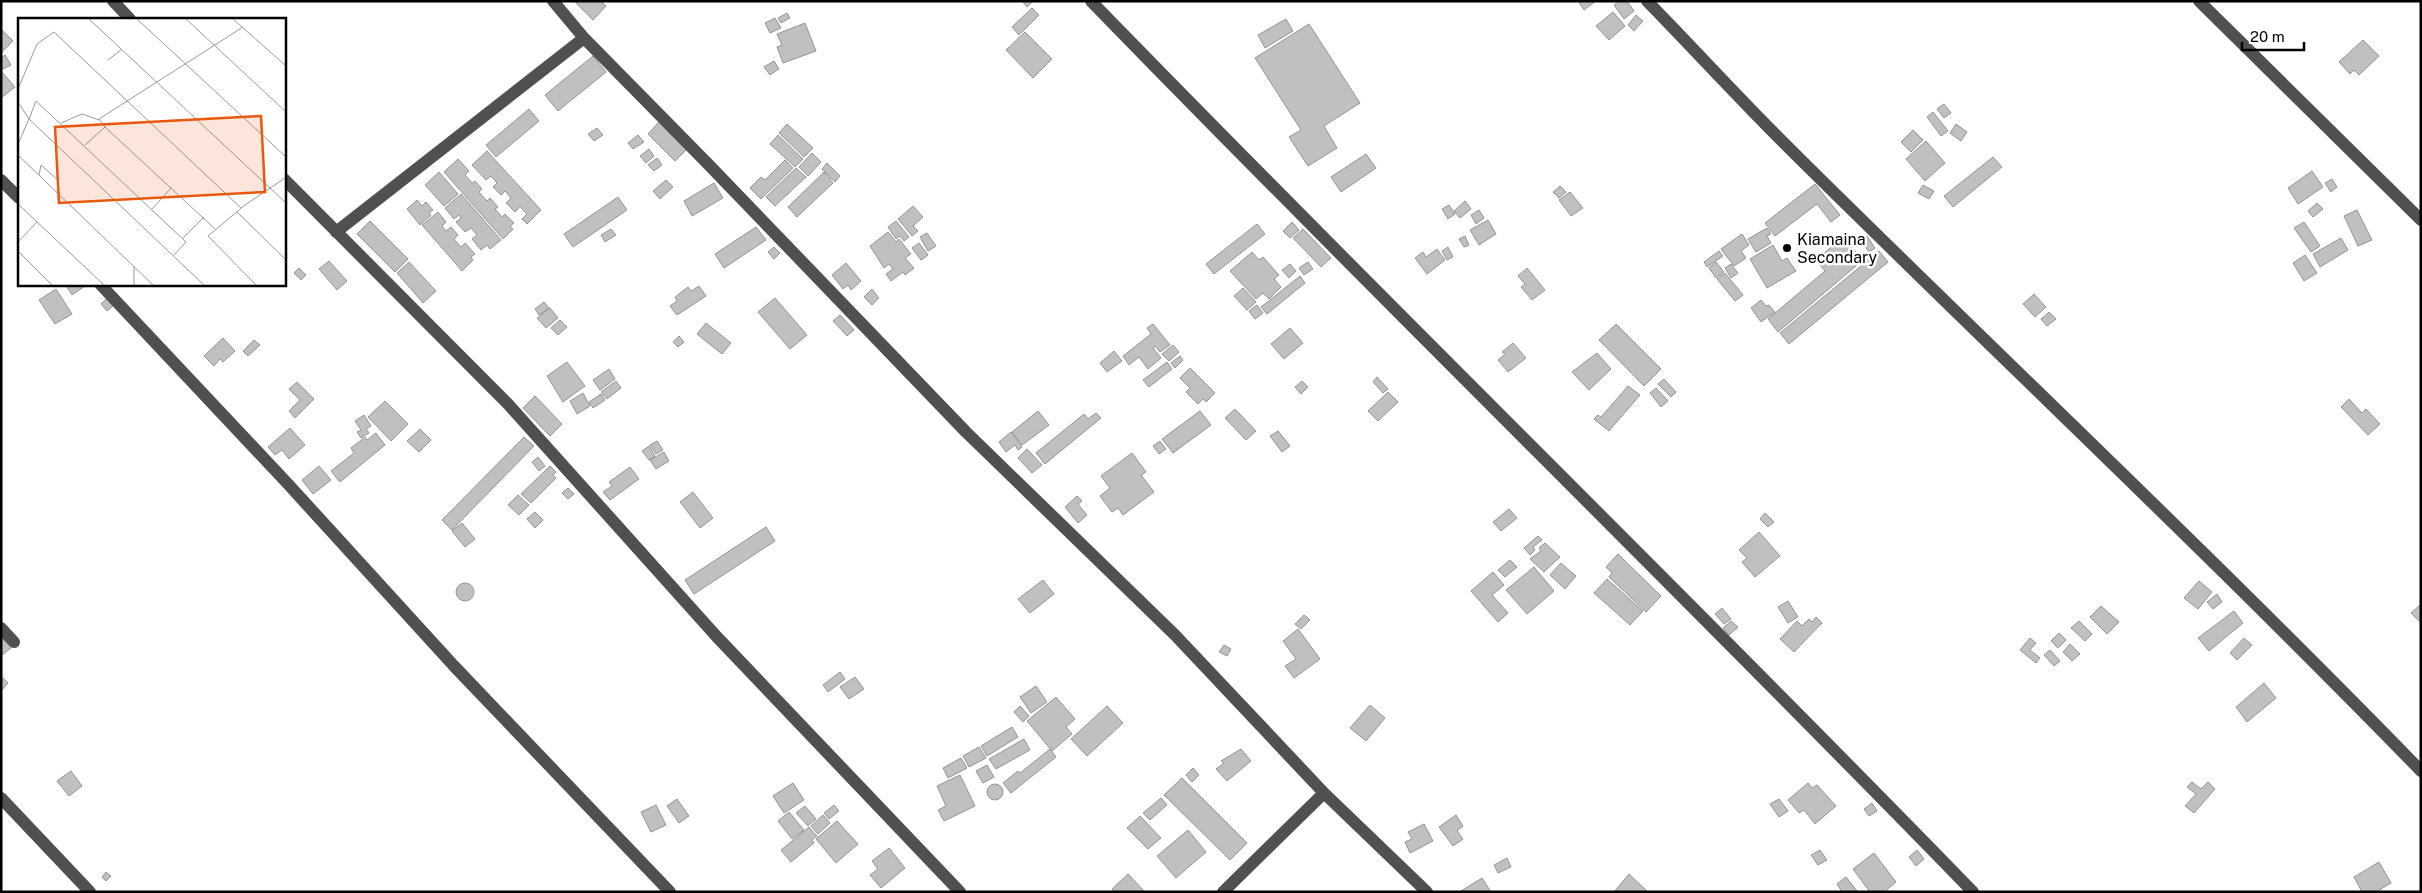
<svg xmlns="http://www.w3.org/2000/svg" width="2422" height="893" viewBox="0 0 2422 893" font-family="'Public Sans',sans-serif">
  <rect width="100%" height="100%" fill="#fff"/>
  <path fill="#c0c0c0" stroke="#949494" d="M574,1H601L606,6L593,20Z
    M1022,1H1033L1027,7Z
    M1578,1H1596L1584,10Z
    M1619,1H1627L1634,11L1624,19L1614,5Z
    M1032,8L1039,15L1019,35L1012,27Z
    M1613,12L1625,26L1609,40L1596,26Z
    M787,13L790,18L781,23L778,18Z
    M1636,15L1643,21L1634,31L1628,25Z
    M775,18L781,28L770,33L765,23Z
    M1286,19L1293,31L1265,48L1258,35Z
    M805,23L816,51L783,63L777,47L782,45L777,34Z
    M1309,24L1360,103L1324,126L1337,148L1308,166L1289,137L1301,130L1255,58Z
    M1,29L13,41L1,53Z
    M1025,32L1052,59L1033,78L1006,50Z
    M2363,40L2379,56L2359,75L2354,70L2350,74L2339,62Z
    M5,55L11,65L1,70V58Z
    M593,56L606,72L558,111L545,95Z
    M774,61L779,69L770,75L764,67Z
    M2,72L15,87L1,98V73Z
    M1944,104L1951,113L1944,118L1937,109Z
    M529,109L539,121L496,157L486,145Z
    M1933,112L1948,131L1941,136L1927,117Z
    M659,122L687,149L675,161L648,134Z
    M787,124L813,148L804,157L779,133Z
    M1956,124L1967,132L1961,141L1950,133Z
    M597,128L603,135L594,141L588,134Z
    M1913,130L1923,140L1911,152L1901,142Z
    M638,135L644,142L633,149L628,143Z
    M778,135L803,159L795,167L770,144Z
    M1926,141L1945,163L1925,181L1906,159Z
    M649,149L654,156L646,163L640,156Z
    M487,151L541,210L527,224L522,219L527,214L520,207L515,212L506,203L511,198L505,191L501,195L493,187L497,183L491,176L486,180L472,165Z
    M812,153L821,162L808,176L799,167Z
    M1366,154L1376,168L1341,192L1331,177Z
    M1993,157L2002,167L1953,207L1944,196Z
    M657,158L662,165L654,171L648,165Z
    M458,159L469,171L465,175L472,183L475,181L482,189L479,192L487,201L490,198L498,207L495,209L502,217L505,214L514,223L510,226L513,229L503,239L444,172Z
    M785,160L793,168L761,199L750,188L761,177L765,180Z
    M827,163L840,176L835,182L822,169Z
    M796,168L806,177L775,206L766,197Z
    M2312,171L2323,187L2298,204L2288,188Z
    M439,172L458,194L444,206L425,185Z
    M824,172L833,183L797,217L788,207Z
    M2332,179L2337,187L2331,192L2325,183Z
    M666,180L673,187L660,199L653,191Z
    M714,183L723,198L692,216L684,201Z
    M1815,184L1840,215L1831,222L1817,204L1775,236L1765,223Z
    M1923,185L1934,191L1929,199L1918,193Z
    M1560,186L1566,192L1559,198L1553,192Z
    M1570,192L1583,208L1571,216L1559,200Z
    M461,194L501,240L490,249L487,245L481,250L472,239L477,235L471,228L465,232L456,222L461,218L459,215L454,219L445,208Z
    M618,197L627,210L573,247L564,234Z
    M417,200L422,206L426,202L433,210L429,213L431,215L420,225L407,209Z
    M1465,201L1471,209L1460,218L1454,211Z
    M2317,203L2323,209L2313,217L2308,211Z
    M1449,205L1455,214L1448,219L1442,209Z
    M913,206L923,217L913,226L918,231L912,236L898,219Z
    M1479,210L1484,218L1476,224L1471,215Z
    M2357,210L2372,240L2358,246L2344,216Z
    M438,212L446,222L442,226L446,231L451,227L458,235L454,239L461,247L465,243L475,254L471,257L473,260L462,271L422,225Z
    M1488,220L1496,234L1479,245L1470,230Z
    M370,221L408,259L395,272L357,234Z
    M896,221L909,237L904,241L900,236L896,239L888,227Z
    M1292,222L1299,230L1290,238L1283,231Z
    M2304,222L2320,246L2311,252L2294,228Z
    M1257,224L1265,234L1214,274L1206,264Z
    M756,227L766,240L724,268L715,254Z
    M1767,228L1771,234L1767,236L1771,243L1756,252L1748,239Z
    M611,229L616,235L605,242L601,235Z
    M1303,229L1331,258L1321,267L1293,238Z
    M888,232L896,242L899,239L911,254L905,258L914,268L905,275L903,272L891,281L886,274L893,269L889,264L884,268L870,246Z
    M927,233L936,246L928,251L920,237Z
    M1742,234L1749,245L1741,251L1746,258L1734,266L1721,249Z
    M1465,236L1469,245L1464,247L1459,239Z
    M1867,236L1875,248L1869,252L1860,240Z
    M1843,237L1863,260L1778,332L1768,319L1825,271L1816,260Z
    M2341,238L2348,250L2320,267L2313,254Z
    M919,243L928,255L921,260L912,248Z
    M1773,245L1782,261L1787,258L1796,271L1767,288L1750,259Z
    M774,247L780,253L774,259L768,252Z
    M1448,247L1453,257L1447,260L1442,251Z
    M1437,249L1445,260L1427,274L1415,258L1423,252L1426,257Z
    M1719,251L1723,256L1707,267L1704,262Z
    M1879,251L1888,262L1789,344L1780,333Z
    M1252,252L1259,260L1263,257L1279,275L1274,279L1281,287L1269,299L1263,293L1256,299L1230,271Z
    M2305,255L2317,273L2304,281L2293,263Z
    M329,261L347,281L337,290L319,269Z
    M409,262L436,291L423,303L397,273Z
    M1308,262L1313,269L1304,275L1299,268Z
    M1716,262L1724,272L1716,278L1709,268Z
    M846,263L861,281L851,290L848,285L843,289L832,275Z
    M1290,264L1296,271L1289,278L1282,270Z
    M1731,264L1738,273L1731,278L1725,268Z
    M299,268L306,275L301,280L294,273Z
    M1527,268L1545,290L1532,300L1521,287L1525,284L1518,276Z
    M1725,273L1743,295L1735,301L1717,279Z
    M1300,276L1305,283L1267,314L1261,307Z
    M65,284H88L72,295Z
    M699,286L706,296L677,315L670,306L677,301L675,297L688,287L691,291Z
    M1243,288L1256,302L1247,310L1234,296Z
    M56,289L72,314L55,324L39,300Z
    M872,289L879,298L872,305L864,297Z
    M2034,294L2046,307L2035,317L2023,304Z
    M107,298L114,305L107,311L101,304Z
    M775,298L807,335L790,349L758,312Z
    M1761,300L1766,306L1769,305L1775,312L1761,322L1751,308Z
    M544,302L549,308L539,315L535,309Z
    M1257,305L1263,313L1255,319L1249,311Z
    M550,308L558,318L546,328L537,318Z
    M2049,312L2056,319L2047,326L2041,319Z
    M840,315L854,330L847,336L833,321Z
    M560,320L567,327L558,335L551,328Z
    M706,323L731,343L722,354L697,334Z
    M1153,324L1170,345L1160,352L1155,346L1153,348L1161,358L1148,369L1139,357L1129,365L1123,356L1151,334L1147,328Z
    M1616,324L1661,369L1644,386L1599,340Z
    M1290,328L1303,343L1284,359L1271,344Z
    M679,336L684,342L678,347L673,342Z
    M223,338L235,351L223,362L220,359L214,366L204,356Z
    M254,340L260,345L248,356L243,351Z
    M1513,343L1526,358L1508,372L1498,360L1505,354L1502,352Z
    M1173,345L1179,352L1169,361L1162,354Z
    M1114,351L1122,361L1107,372L1100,363Z
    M1597,353L1611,369L1589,390L1572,372Z
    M1180,356L1183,360L1175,368L1171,363Z
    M567,362L585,386L563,402L547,376Z
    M1167,362L1172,369L1149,387L1143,380Z
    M1190,368L1215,393L1206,402L1203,399L1198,404L1186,392L1190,388L1180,378Z
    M609,369L615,379L600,390L593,380Z
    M1377,377L1388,389L1383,393L1373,382Z
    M1664,379L1676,392L1671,397L1658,384Z
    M616,381L621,388L607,399L601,392Z
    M1302,381L1308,387L1301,394L1295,387Z
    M297,382L314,399L295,418L289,411L300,400L289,389Z
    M1628,386L1640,395L1609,431L1594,419L1598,415L1601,417Z
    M1656,388L1668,401L1661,407L1650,393Z
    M1388,392L1398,402L1378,421L1368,411Z
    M583,393L590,406L577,414L570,401Z
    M601,394L605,400L593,408L589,402Z
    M535,396L562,424L550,436L523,408Z
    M2349,399L2362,413L2366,409L2380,424L2368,435L2341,407Z
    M385,401L408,424L391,441L368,417Z
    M1235,409L1256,431L1246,440L1225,418Z
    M1038,411L1049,425L1022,445L1012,432Z
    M1200,411L1211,425L1173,453L1162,439Z
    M1096,413L1101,418L1045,464L1036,453L1084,414L1088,419Z
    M364,415L371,426L366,429L369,433L361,438L357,432L361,430L355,421Z
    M290,428L305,445L289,459L282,450L275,455L268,447Z
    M420,429L431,440L419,452L407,441Z
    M1278,431L1290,446L1282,452L1270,436Z
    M1011,432L1022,447L1018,450L1015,445L1006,452L999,442Z
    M376,433L385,445L340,482L331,471L354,453L351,448L365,437L367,440Z
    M524,437L534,446L452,530L442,520Z
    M657,441L663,450L656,454L650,445Z
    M1160,441L1166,449L1159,454L1153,446Z
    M649,446L655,456L649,460L642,451Z
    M1027,449L1042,465L1032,473L1018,458Z
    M664,452L669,461L656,469L650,460Z
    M1132,453L1146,472L1141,475L1154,492L1123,515L1118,508L1112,512L1100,496L1110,488L1101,476Z
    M538,457L545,466L539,471L532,462Z
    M319,466L331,480L313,494L302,480Z
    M550,466L556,472L553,475L556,478L531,503L521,494Z
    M630,467L639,479L610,500L603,492L612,486L609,482Z
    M568,488L574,494L568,499L562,493Z
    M693,492L713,518L700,528L680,502Z
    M518,495L529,505L519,515L508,505Z
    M1077,496L1082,501L1078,504L1087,515L1078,523L1065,507Z
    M1509,509L1517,518L1501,531L1493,522Z
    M535,512L543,520L535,528L527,519Z
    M1765,513L1774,522L1768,527L1760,519Z
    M462,523L475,539L465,547L452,531Z
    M766,527L775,541L694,594L685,580Z
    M1759,532L1780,556L1755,577L1742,562L1747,558L1739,550Z
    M1538,536L1542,540L1533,547L1535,550L1530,555L1524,548Z
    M1545,543L1560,557L1544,572L1530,559L1541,551L1539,548Z
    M1618,554L1661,596L1646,612L1609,577L1612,573L1606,567Z
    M1510,560L1517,567L1505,577L1498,570Z
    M1561,563L1576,576L1565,589L1550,575Z
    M1534,567L1554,591L1527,614L1506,590Z
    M1493,572L1504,585L1492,595L1508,613L1498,622L1471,591Z
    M1607,579L1643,611L1630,625L1594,593Z
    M1043,580L1054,594L1030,613L1018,599Z
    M2199,581L2212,592L2198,609L2184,598Z
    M456 592a9 9 0 1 1 18 0a9 9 0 1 1-18 0Z
    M2217,594L2222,602L2213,609L2207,602Z
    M1788,601L1798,617L1788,623L1778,607Z
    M2420,605L2421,606V623L2411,613Z
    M2101,606L2119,622L2107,634L2090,617Z
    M1722,608L1731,619L1724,624L1715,614Z
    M2234,611L2243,623L2209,651L2198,638Z
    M1304,615L1310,620L1301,629L1295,624Z
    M1816,617L1822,623L1794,652L1780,639L1797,621L1802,626L1809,619L1812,622Z
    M1731,621L1738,627L1729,635L1723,628Z
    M2079,621L2092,634L2085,641L2071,628Z
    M1298,629L1320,659L1294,678L1285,666L1296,659L1283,641Z
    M2059,633L2066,640L2058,648L2051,641Z
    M1,636L11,648L1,656Z
    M2030,638L2036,643L2030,650L2040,658L2036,663L2020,650Z
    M2244,638L2252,645L2237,660L2230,653Z
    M2070,644L2080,654L2072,661L2063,652Z
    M1224,645L1231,649L1227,656L1219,652Z
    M2050,650L2060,661L2054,666L2044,655Z
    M840,672L845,679L828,692L823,685Z
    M1,676L8,683L1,691Z
    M855,677L864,689L849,699L840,687Z
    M2264,683L2276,698L2247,722L2236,707Z
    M1036,686L1047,702L1031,713L1020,697Z
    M1056,697L1075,719L1066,727L1072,734L1052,751L1027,721Z
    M1370,705L1385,718L1366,741L1350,728Z
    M1020,706L1029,716L1023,722L1014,712Z
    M1107,706L1123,723L1087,756L1071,739Z
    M1012,727L1018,737L987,756L981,746Z
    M1024,739L1030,750L996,769L989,759Z
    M979,747L986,758L969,767L963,756Z
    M1050,749L1056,757L1011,793L1003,783L1018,771L1020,773Z
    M1241,749L1251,761L1227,781L1216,769L1224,763L1221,761Z
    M961,758L967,768L948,778L943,768Z
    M987,765L994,777L983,783L976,771Z
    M1193,768L1199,775L1192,782L1186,775Z
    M71,771L82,786L69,796L57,781Z
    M960,775L975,806L944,821L938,810L946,806L937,786Z
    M1182,778L1247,843L1230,860L1164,795Z
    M2192,782L2201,789L2208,782L2215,789L2194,813L2185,806L2196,794L2187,787Z
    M793,783L804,800L784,813L773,796Z
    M1808,783L1812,788L1817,785L1836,806L1815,824L1804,810L1799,813L1788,800Z
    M987 792a8 8 0 1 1 16 0a8 8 0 1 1-16 0Z
    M1161,798L1167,805L1150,820L1143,813Z
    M677,799L689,816L679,823L667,806Z
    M1779,799L1788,811L1779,817L1770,804Z
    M1872,803L1877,811L1869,816L1864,809Z
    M656,805L666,825L651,832L641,812Z
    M834,805L839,811L829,819L824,813Z
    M805,806L816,819L808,826L796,813Z
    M789,812L804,830L792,839L778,821Z
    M823,815L830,823L818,834L811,826Z
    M1456,815L1463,826L1457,831L1463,839L1453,846L1439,827Z
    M1140,816L1161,838L1148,849L1127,828Z
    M837,821L858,844L836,863L816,839Z
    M1424,824L1433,841L1410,853L1405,842L1412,839L1408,832Z
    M809,827L817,836L812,840L814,843L791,862L781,850Z
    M1188,830L1206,852L1176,878L1157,856Z
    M889,848L905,868L881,888L870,875L878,869L872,861Z
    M1820,850L1827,860L1818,865L1811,855Z
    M1917,850L1924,859L1916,866L1909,857Z
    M1874,853L1896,882L1884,892H1870L1853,869Z
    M1507,858L1511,867L1498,873L1494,865Z
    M2379,862L2391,883L2376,892H2362L2354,877Z
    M106,872L111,876L106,881L102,877Z
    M1128,874L1145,892H1115L1112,889Z
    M1629,874L1648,892H1614Z
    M1846,877L1858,892H1842L1837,884Z
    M1482,878L1491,892H1461V891Z"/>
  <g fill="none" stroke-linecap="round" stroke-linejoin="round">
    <path stroke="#505050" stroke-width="12" d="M113,1L130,19
      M1091,1C1382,301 1682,592 1973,892
      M1647,1C1697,52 1745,105 1796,155C2004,361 2217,561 2421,771
      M2199,1L2421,220
      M584,38L709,165L966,432L1175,635L1324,793L1427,892
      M284,179L508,404L717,637L960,892
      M1,180L19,198
      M336,232L584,38L553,1
      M100,284L288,484L454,666L670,892
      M1,628L14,642
      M1,798L90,892
      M1223,892L1324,793"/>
  </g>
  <circle fill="#000" stroke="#fff" stroke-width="2" cx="1787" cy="248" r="5"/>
  <g text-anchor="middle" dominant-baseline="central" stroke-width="5" stroke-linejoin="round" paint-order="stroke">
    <g font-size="16" fill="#000" stroke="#fff" text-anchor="start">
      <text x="1797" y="239">Kiamaina<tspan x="1797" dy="18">Secondary</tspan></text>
    </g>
  </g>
  <g transform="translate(18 18)">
    <rect width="268" height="268" fill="#fff"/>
    <path fill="none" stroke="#999" stroke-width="1" d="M71,1L267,184M119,1L267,138M168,1L267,93M215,1L267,47M90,42L103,32M0,71L19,26L36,14L223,190M0,84L11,101L0,126M43,105L64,96L81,102M87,109L197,211M67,127L87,109L81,101L225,9M0,137L135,267M21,157L23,147L41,163M0,186L86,267M134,191L153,170M219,194L267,241M165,220L186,199M0,224L19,204M0,233L34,267M156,237L168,224L18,83L11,101L186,267M116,248V267M238,267L190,218L227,187L267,160"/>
    <path fill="#e8590c" fill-opacity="0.15" stroke="#e8590c" stroke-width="2.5" d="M243,98L247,174L41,185L37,109Z"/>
    <rect width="268" height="268" fill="none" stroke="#000" stroke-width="2.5"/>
  </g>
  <rect width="2422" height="893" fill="none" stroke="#000000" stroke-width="5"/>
  <path d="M2242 42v8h62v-8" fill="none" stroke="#000000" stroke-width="2.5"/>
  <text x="2250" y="42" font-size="15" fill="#000000" stroke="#ffffff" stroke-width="4" paint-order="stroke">20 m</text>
</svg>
